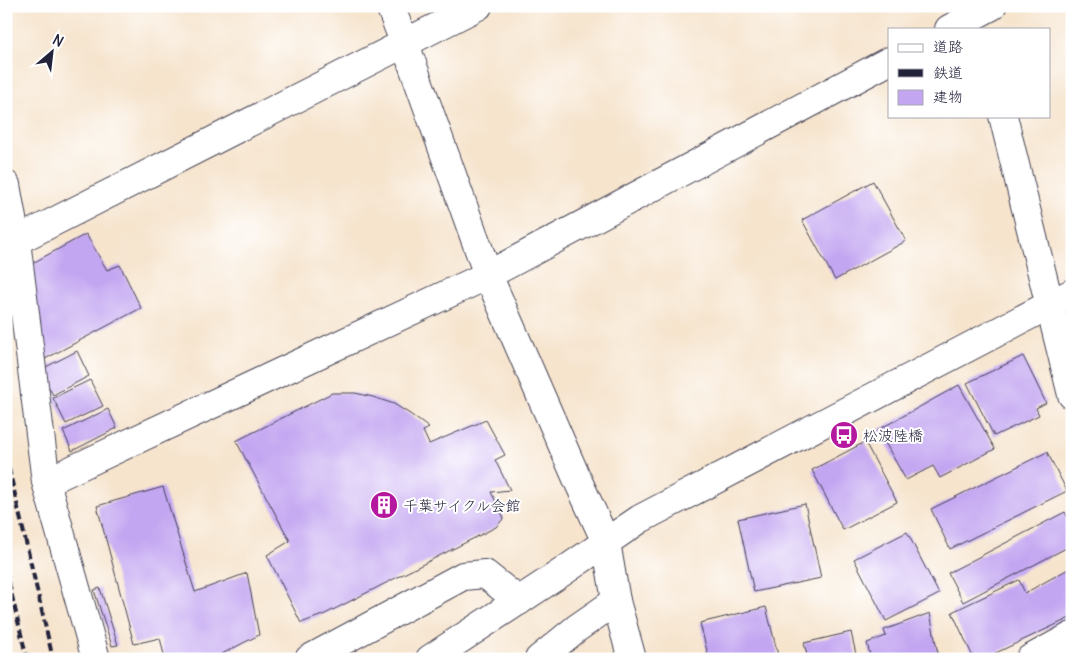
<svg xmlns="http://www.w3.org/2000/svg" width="1078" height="665" viewBox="0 0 1078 665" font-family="Delius,'Klee One',sans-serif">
  <rect width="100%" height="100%" fill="#fff"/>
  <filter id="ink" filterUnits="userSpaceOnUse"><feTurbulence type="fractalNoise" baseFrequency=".02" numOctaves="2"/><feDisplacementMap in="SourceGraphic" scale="10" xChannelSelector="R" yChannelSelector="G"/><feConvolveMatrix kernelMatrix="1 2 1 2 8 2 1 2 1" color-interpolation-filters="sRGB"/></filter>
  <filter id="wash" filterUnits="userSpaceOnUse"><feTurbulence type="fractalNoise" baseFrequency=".0096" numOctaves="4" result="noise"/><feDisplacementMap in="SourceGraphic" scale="20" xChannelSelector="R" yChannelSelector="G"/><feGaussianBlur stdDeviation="1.12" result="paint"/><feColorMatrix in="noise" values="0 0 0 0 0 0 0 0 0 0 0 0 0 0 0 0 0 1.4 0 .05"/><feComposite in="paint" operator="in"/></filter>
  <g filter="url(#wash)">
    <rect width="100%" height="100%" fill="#f6e4cd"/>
    <g id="blocks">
      <path fill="#c3a6f1" d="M873,181L906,241L835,280L802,220Z
        M86,234L107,270L120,265L141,308L45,359L29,265Z
        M77,351L89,376L53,395L40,370Z
        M1023,356L1046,403L1036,408L1039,415L994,436L967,383Z
        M90,380L103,406L66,424L53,398Z
        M959,385L995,449L940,478L933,466L906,480L878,430Z
        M332,393H355L373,397L394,404L410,414L429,428L423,431L429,444L486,420L505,455L495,460L510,490L491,492L504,518L496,527L325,614L301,623L267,555L290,541L236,441Z
        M108,409L117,428L72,451L63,431Z
        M865,442L897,502L843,530L812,470Z
        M1047,452L1067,491L950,549L931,509Z
        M163,487L195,592L247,573L259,635L212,659H165L160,638L134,644L97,506Z
        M805,504L821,578L754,592L738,519Z
        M1065,512L1072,525V545L963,602L948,573Z
        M907,532L939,594L886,621L854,559Z
        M1072,567V617L983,659H974L952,612L1019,580L1025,593Z
        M100,588L118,645L112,646L94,590Z
        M766,607L779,659H709L700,623Z
        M930,613L939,659H871L867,643L886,636L884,630Z
        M851,632L857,659H808L804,643Z"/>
    </g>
  </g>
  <g filter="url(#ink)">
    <use href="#blocks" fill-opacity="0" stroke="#423f51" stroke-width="1"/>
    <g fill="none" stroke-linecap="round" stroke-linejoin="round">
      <defs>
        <path id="minor" d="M949,29L992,6
          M1003,116L1072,395
          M6,185L16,241L46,482L96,659
          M16,241L478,6
          M46,482L488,275L889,61
          M309,659L463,576L485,574L519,601
          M539,659L577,628L616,601
          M1030,659L1072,636"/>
        <path id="tertiary" d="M390,6L405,44L488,275L578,481L606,542L616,601L632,659
          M430,659L558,575L640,519L1072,293"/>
      </defs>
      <use href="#minor" stroke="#423f51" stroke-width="30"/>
      <use href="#tertiary" stroke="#423f51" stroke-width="30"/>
      <use href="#minor" stroke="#fff" stroke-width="28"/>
      <use href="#tertiary" stroke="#fff" stroke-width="28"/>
      <path stroke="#22223b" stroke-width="4" stroke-dasharray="8 4" stroke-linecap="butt" d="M6,456L53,659
        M6,571L27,659"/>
    </g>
  </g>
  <defs>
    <symbol id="bus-disc" viewBox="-11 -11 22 22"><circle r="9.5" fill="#b5179e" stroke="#fff"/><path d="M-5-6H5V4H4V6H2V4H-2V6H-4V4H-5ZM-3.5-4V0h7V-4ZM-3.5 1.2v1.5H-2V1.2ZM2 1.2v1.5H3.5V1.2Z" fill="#fff"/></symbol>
    <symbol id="building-disc" viewBox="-11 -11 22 22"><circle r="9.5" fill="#b5179e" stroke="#fff"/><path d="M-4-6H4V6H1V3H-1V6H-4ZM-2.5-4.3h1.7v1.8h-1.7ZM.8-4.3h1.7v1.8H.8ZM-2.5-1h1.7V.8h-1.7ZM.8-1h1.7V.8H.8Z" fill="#fff"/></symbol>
  </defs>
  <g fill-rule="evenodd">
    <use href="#bus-disc" x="828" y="419" width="32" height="32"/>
    <use href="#building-disc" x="368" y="489" width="32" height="32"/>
  </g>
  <g text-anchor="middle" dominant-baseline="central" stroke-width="4" stroke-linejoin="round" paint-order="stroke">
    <g font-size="15" fill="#22223b" stroke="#fff" text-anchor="start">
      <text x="863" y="435">松波陸橋</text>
      <text x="403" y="505">千葉サイクル会館</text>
    </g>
  </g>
  <rect width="1078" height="665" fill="none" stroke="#fff" stroke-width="25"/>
  <rect x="888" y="28" width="162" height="90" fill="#ffffff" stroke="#a7a7b1"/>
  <rect x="898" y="44" width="25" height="8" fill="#ffffff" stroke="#a7a7b1"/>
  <text x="933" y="52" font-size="15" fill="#22223b">道路</text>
  <rect x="898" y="69" width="25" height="8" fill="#22223b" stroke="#a7a7b1"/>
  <text x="933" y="78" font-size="15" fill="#22223b">鉄道</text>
  <rect x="898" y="90" width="25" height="15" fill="#c3a6f1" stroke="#a7a7b1"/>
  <text x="933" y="102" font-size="15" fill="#22223b">建物</text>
  <g transform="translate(52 52) rotate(28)" stroke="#ffffff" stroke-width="4" paint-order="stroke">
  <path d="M0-4L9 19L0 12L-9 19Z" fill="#22223b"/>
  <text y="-8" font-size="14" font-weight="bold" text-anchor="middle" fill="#22223b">N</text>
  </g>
</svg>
